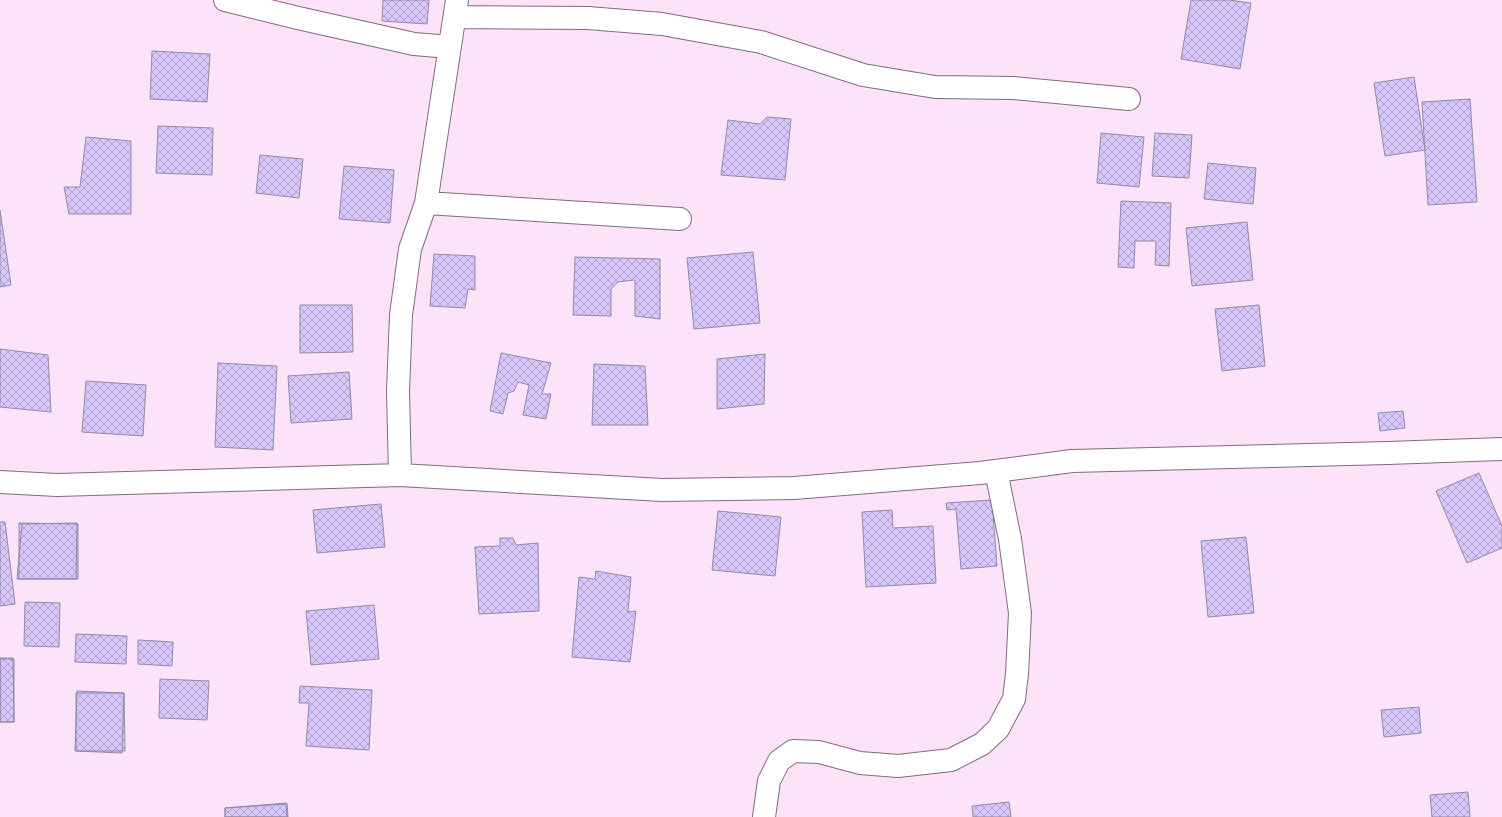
<svg xmlns="http://www.w3.org/2000/svg" width="1502" height="817" viewBox="0 0 1502 817" font-family="'DejaVu Sans',sans-serif">
  <defs>
    <pattern id="building-cross-hatch" width="8" height="8" patternUnits="userSpaceOnUse"><rect width="8" height="8" fill="#d6c7fc"/><path d="M0 0l8 8M0 8l8-8" fill="none" stroke="#afa2cd"/></pattern>
  </defs>
  <rect width="100%" height="100%" fill="#fce3f9"/>
  <path fill="url(#building-cross-hatch)" stroke="#928ba5" d="M383,0H429L427,24L382,21Z
    M1191,0H1229L1251,3L1240,69L1181,59Z
    M152,51L210,54L207,102L150,99Z
    M1414,77L1425,150L1385,156L1374,83Z
    M1470,99L1477,202L1428,205L1422,102Z
    M767,117L791,119L785,180L721,175L728,120L760,124Z
    M158,126L213,128L212,175L156,173Z
    M1101,133L1144,137L1139,187L1097,183Z
    M1155,133L1192,135L1189,178L1152,176Z
    M86,137L131,141V214H69L64,187H80Z
    M260,155L303,159L299,198L256,193Z
    M1208,163L1256,168L1253,204L1204,199Z
    M344,166L394,170L390,223L339,219Z
    M1121,201L1171,203L1169,266L1155,265L1156,241H1135L1134,268L1118,267Z
    M0,210L11,285L0,287Z
    M1247,222L1253,280L1192,286L1186,228Z
    M753,252L760,323L694,329L687,258Z
    M434,254L475,256V290L468,289L465,308L430,306Z
    M575,257L660,259V319L635,316V280L618,282L611,289V316L573,315Z
    M300,305H352L353,352L300,353Z
    M1259,305L1265,366L1222,371L1215,309Z
    M0,349L48,355L51,412L0,407Z
    M501,353L551,363L542,394H551L546,419L523,415L529,385L518,382L514,391L508,393L503,414L490,411Z
    M765,354L764,404L717,409V359Z
    M218,363L277,366L273,450L215,447Z
    M594,364L645,366L648,425H592Z
    M349,372L352,419L291,423L288,376Z
    M86,381L146,385L143,436L82,432Z
    M1403,411L1405,428L1380,431L1378,413Z
    M1479,473L1502,526V548L1467,563L1436,491Z
    M992,500L997,566L961,569L956,509L947,510L946,503Z
    M381,504L385,547L317,553L313,510Z
    M892,510L893,528L933,526L936,583L866,587L862,512Z
    M718,511L781,517L775,576L712,570Z
    M0,522H5L15,604L0,606Z
    M19,523L78,524V579H19Z
    M77,523L76,579H17L22,524Z
    M1246,537L1254,613L1208,617L1201,541Z
    M500,538H513L516,545L538,543L539,611L479,614L475,547L500,546Z
    M596,571L631,577L628,612L636,611L630,662L572,657L579,577L595,579Z
    M25,602L60,603L59,647L24,646Z
    M374,605L379,659L311,665L306,611Z
    M76,634L127,636L126,664L75,662Z
    M138,640L173,642L172,666L138,664Z
    M0,658H13L14,722H0Z
    M0,659H14V722H0Z
    M160,679L209,681L207,720L159,718Z
    M300,686L372,690L369,750L306,746L309,703H299Z
    M77,691L124,693L122,753L75,751Z
    M76,693H124L125,751H76Z
    M1419,707L1421,733L1384,737L1381,710Z
    M1468,792L1470,817H1432L1430,795Z
    M1009,802L1011,817H973L972,806Z
    M287,803L288,817H225V808Z
    M286,804L287,817H225V808Z"/>
  <g fill="none" stroke-linecap="round" stroke-linejoin="round">
    <defs>
      <path id="minor" d="M225,0L298,18L414,44L450,47
        M457,0L426,203L680,219
        M455,17L588,18L662,24L761,42L863,75L935,87L1014,88L1129,99
        M400,475L398,391L401,315L410,249L426,203
        M0,482L57,485L400,475L662,490L794,488L980,473L1072,461L1388,453L1502,449
        M764,817L769,781L779,761L793,751L819,752L860,763L898,766L951,760L982,744L998,729L1014,699L1017,674L1020,613L1010,539L996,471"/>
    </defs>
    <use href="#minor" stroke="#816b7f" stroke-width="24"/>
    <use href="#minor" stroke="#fff" stroke-width="22"/>
  </g>
</svg>
